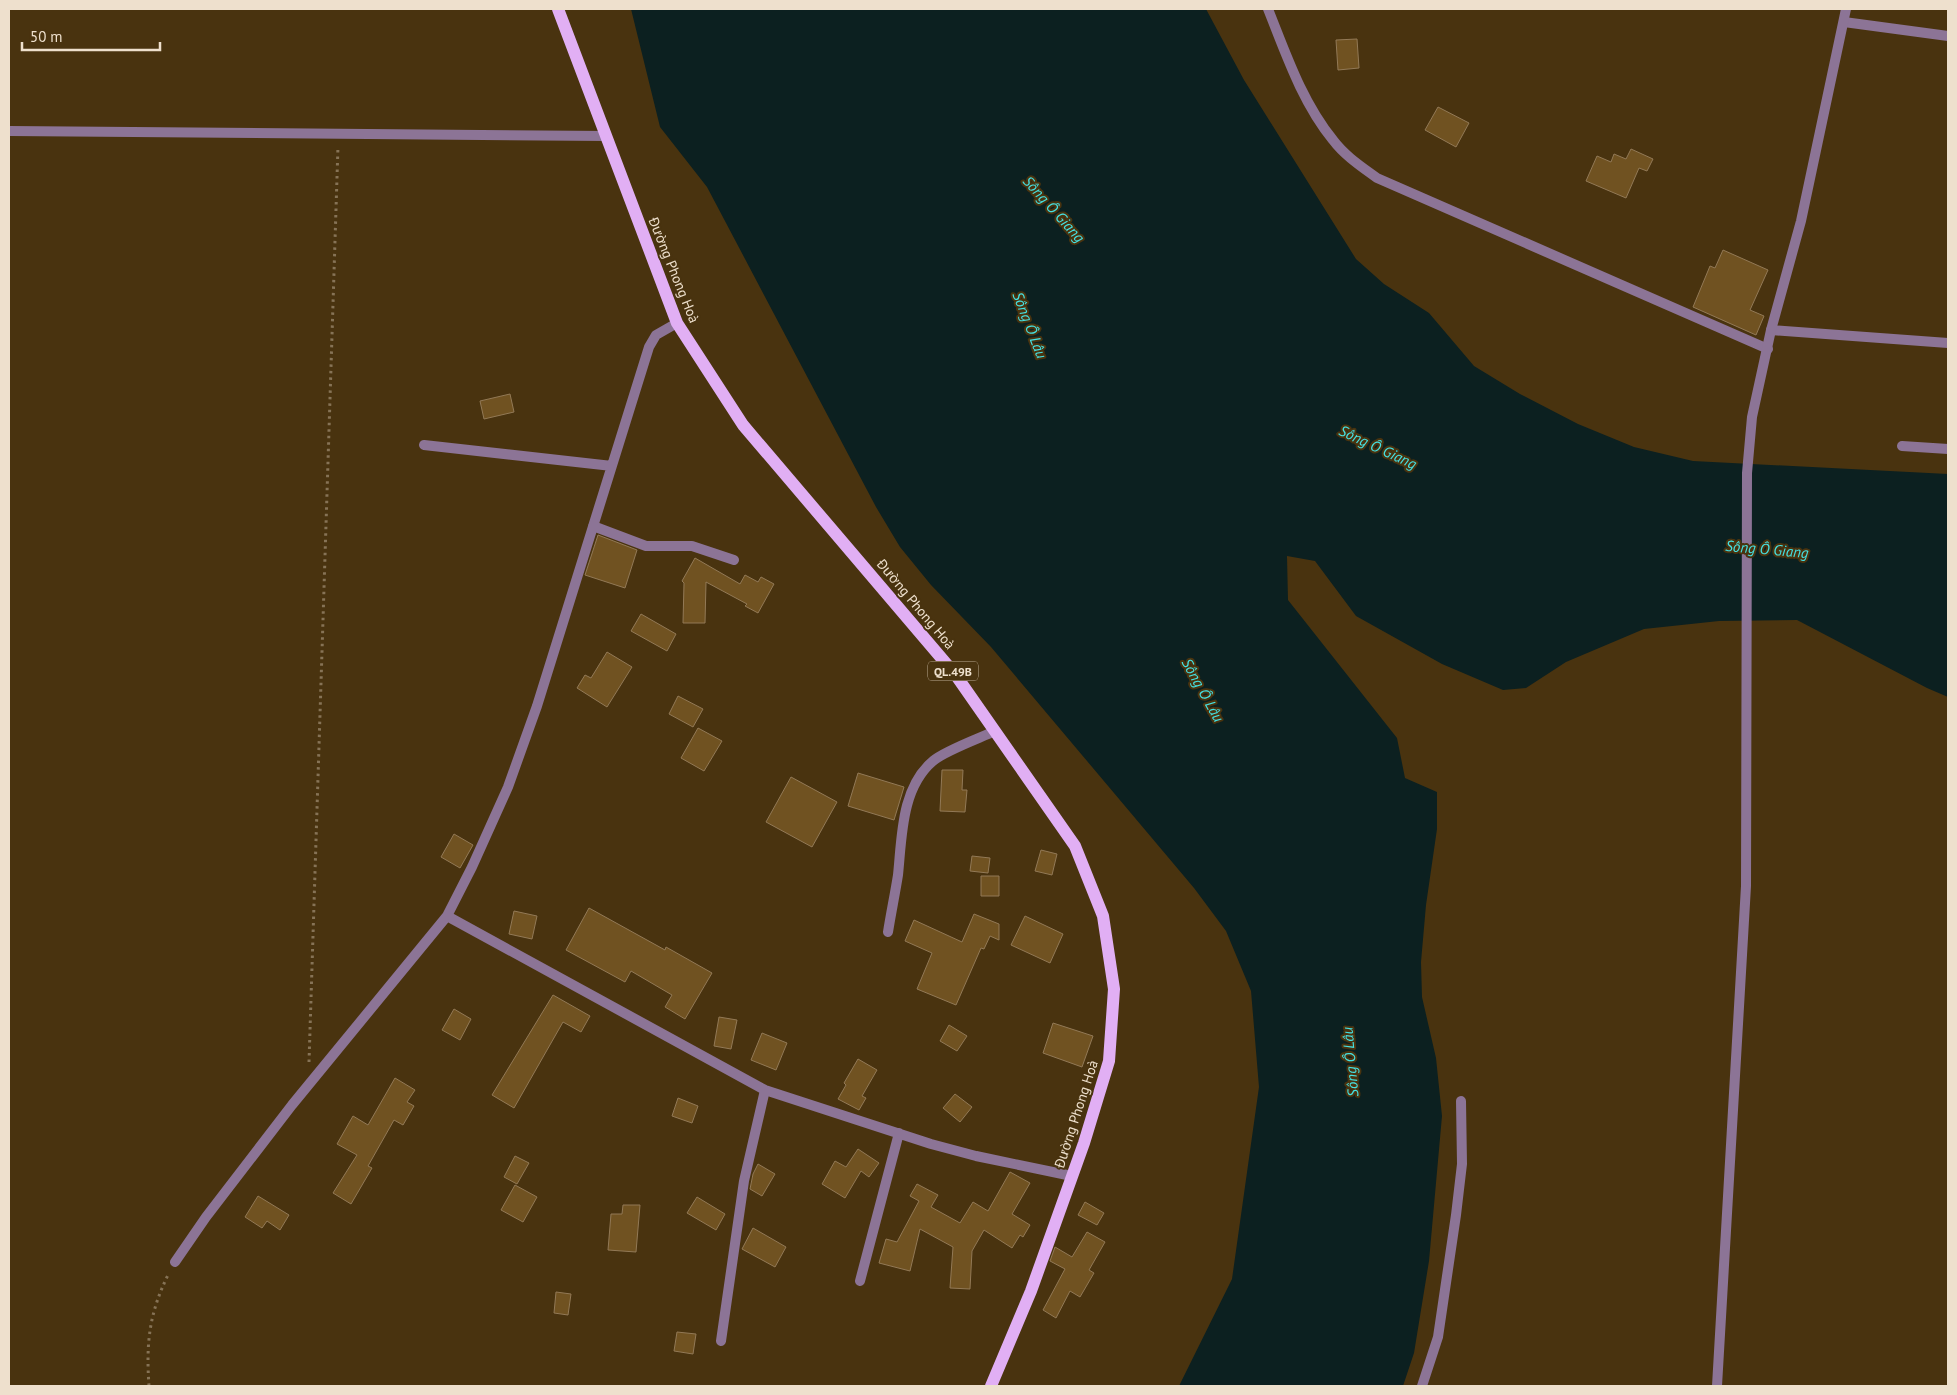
<svg xmlns="http://www.w3.org/2000/svg" width="1957" height="1395" viewBox="0 0 1957 1395" font-family="'PT Sans',sans-serif">
  <rect width="100%" height="100%" fill="#49330f"/>
  <path fill="#0c2020" d="M631,9H1206L1244,80L1356,259L1384,284L1429,313L1474,366L1520,394L1578,424L1634,447L1693,461L1948,474V697L1927,688L1797,620L1719,621L1644,629L1566,662L1526,688L1503,690L1442,664L1356,616L1315,561L1287,556L1288,600L1397,738L1405,778L1437,792V829L1426,905L1421,962L1422,997L1436,1058L1442,1116L1429,1261L1414,1353L1403,1386H1179L1232,1279L1259,1087L1251,991L1226,931L1194,888L991,647L931,585L900,547L876,507L707,187L660,127Z"/>
  <path fill="#705221" stroke="#927956" d="M1357,39L1359,68L1338,70L1336,40Z
    M1438,107L1469,123L1456,147L1425,130Z
    M1631,149L1653,159L1647,171L1639,168L1626,198L1586,181L1597,156L1611,162L1614,154L1626,159Z
    M1723,250L1768,270L1750,310L1764,316L1756,335L1693,307L1710,266L1715,268Z
    M510,394L514,412L484,419L480,401Z
    M598,535L637,550L625,588L585,575Z
    M695,558L740,584L745,575L758,582L761,577L774,584L758,613L745,606L747,604L706,582L705,623H683L684,583L682,581Z
    M641,614L676,634L667,651L631,631Z
    M607,652L632,667L607,707L577,688L585,675L591,678Z
    M678,696L703,709L693,727L669,714Z
    M698,728L722,741L704,771L681,758Z
    M942,770H963L962,790H967L965,812L940,811Z
    M858,773L904,787L894,820L848,806Z
    M791,777L837,802L812,847L766,822Z
    M454,834L473,845L460,868L441,857Z
    M1041,850L1057,854L1052,875L1035,871Z
    M972,856L990,858L988,873L970,871Z
    M981,876H999V896H981Z
    M589,908L665,950L666,947L712,973L685,1019L665,1007L672,995L631,971L625,982L566,950Z
    M514,911L537,916L532,939L509,934Z
    M974,914L999,924V940L990,936L984,949L981,948L956,1005L917,989L932,953L905,941L914,920L962,942Z
    M1025,916L1063,934L1050,963L1011,945Z
    M553,995L590,1016L581,1032L563,1022L514,1108L492,1095Z
    M454,1009L471,1019L460,1040L442,1030Z
    M719,1017L737,1020L731,1049L714,1046Z
    M1053,1023L1093,1036L1082,1067L1043,1053Z
    M949,1025L967,1036L957,1051L940,1041Z
    M762,1033L787,1043L776,1070L751,1060Z
    M858,1059L877,1070L862,1096L866,1098L859,1110L838,1099L846,1085L844,1083Z
    M395,1078L415,1090L407,1102L414,1106L403,1125L394,1120L368,1166L372,1168L351,1204L333,1193L357,1155L337,1144L353,1116L368,1125Z
    M955,1094L972,1107L960,1122L943,1108Z
    M678,1098L698,1106L692,1123L672,1116Z
    M858,1149L879,1163L869,1177L861,1171L845,1198L822,1184L835,1161L846,1167Z
    M515,1156L529,1163L517,1184L504,1177Z
    M758,1164L775,1174L762,1196L750,1189L753,1174Z
    M1010,1172L1030,1183L1012,1214L1030,1225L1023,1237L1020,1235L1012,1248L984,1230L972,1251L970,1289L950,1288L953,1247L920,1229L910,1271L879,1263L886,1239L897,1242L919,1201L910,1196L917,1184L938,1195L931,1207L960,1223L973,1202L988,1211Z
    M515,1185L537,1197L523,1222L501,1210Z
    M258,1196L289,1215L280,1230L267,1221L262,1228L245,1217Z
    M697,1197L725,1214L716,1230L687,1213Z
    M1085,1202L1104,1213L1097,1225L1078,1215Z
    M623,1205H640L636,1252L608,1250L611,1214H622Z
    M753,1228L786,1247L775,1267L742,1249Z
    M1087,1232L1105,1242L1089,1270L1094,1273L1080,1297L1070,1291L1056,1318L1043,1310L1065,1269L1050,1261L1055,1247L1072,1257Z
    M556,1292L571,1294L568,1315L554,1313Z
    M677,1332L696,1334L693,1354L674,1351Z"/>
  <g fill="none" stroke-linecap="round" stroke-linejoin="round">
    <path stroke="#867356" stroke-width="3" stroke-dasharray="2.5 4" stroke-linecap="butt" d="M309,1062L338,146
      M149,1386C146,1343 149,1313 169,1273"/>
    <path stroke="#8c7496" stroke-width="10" d="M1268,9C1286,54 1302,102 1333,140C1345,156 1362,167 1377,178L1768,349
      M1844,22L1948,36
      M9,131L606,136
      M1771,330L1948,343
      M424,445L612,466
      M1902,446L1948,449
      M593,526L646,546H692L734,560
      M447,916L765,1090L931,1144L976,1156L1072,1176
      M888,932C891,913 895,894 898,875C902,837 901,788 933,761C944,751 980,738 995,731
      M175,1262L206,1217L292,1105L447,916L472,867L508,787L537,706L649,347L656,335L677,323
      M860,1281L899,1133
      M721,1341L744,1181L765,1090
      M1422,1386L1438,1337L1456,1215L1462,1164L1461,1101"/>
    <path stroke="#8c7496" stroke-width="10" d="M1717,1386L1746,886L1747,473L1752,417L1771,330L1801,221L1846,9"/>
    <path stroke="#e1aff4" stroke-width="12" d="M558,9L677,323L743,425L955,674L1075,846L1103,916L1114,989L1109,1061L1084,1143L1031,1291L991,1386"/>
  </g>
  <g text-anchor="middle" dominant-baseline="central" stroke-width="4" stroke-linejoin="round" paint-order="stroke">
    <rect fill="#49330f" stroke="#bcac94" stroke-width="1" x="928" y="661.5" width="50" height="19" rx="4"/>
    <g font-size="12" font-weight="bold" fill="#eee0cd">
      <text x="953" y="671">QL.49B</text>
    </g>
    <g font-size="14" fill="#eee0cd" stroke="#49330f">
      <text transform="translate(674 270) rotate(68)">Đường Phong Hoà</text>
      <text transform="translate(916 604) rotate(50)">Đường Phong Hoà</text>
      <text transform="translate(1076 1114) rotate(-72)">Đường Phong Hoà</text>
    </g>
    <g font-size="15" font-style="italic" fill="#45e1e3" stroke="#49330f">
      <text transform="translate(1054 209) rotate(48)">Sông Ô Giang</text>
      <text transform="translate(1030 325) rotate(69)">Sông Ô Lâu</text>
      <text transform="translate(1378 447) rotate(25)">Sông Ô Giang</text>
      <text transform="translate(1767 549) rotate(5)">Sông Ô Giang</text>
      <text transform="translate(1203 690) rotate(61)">Sông Ô Lâu</text>
      <text transform="translate(1350 1062) rotate(-95)">Sông Ô Lâu</text>
    </g>
  </g>
  <rect width="1957" height="1395" fill="none" stroke="#eee0cd" stroke-width="20"/>
  <path d="M22 42v8h138v-8" fill="none" stroke="#eee0cd" stroke-width="2.5"/>
  <text x="30" y="42" font-size="15" fill="#eee0cd" stroke="#49330f" stroke-width="4" paint-order="stroke">50 m</text>
</svg>
